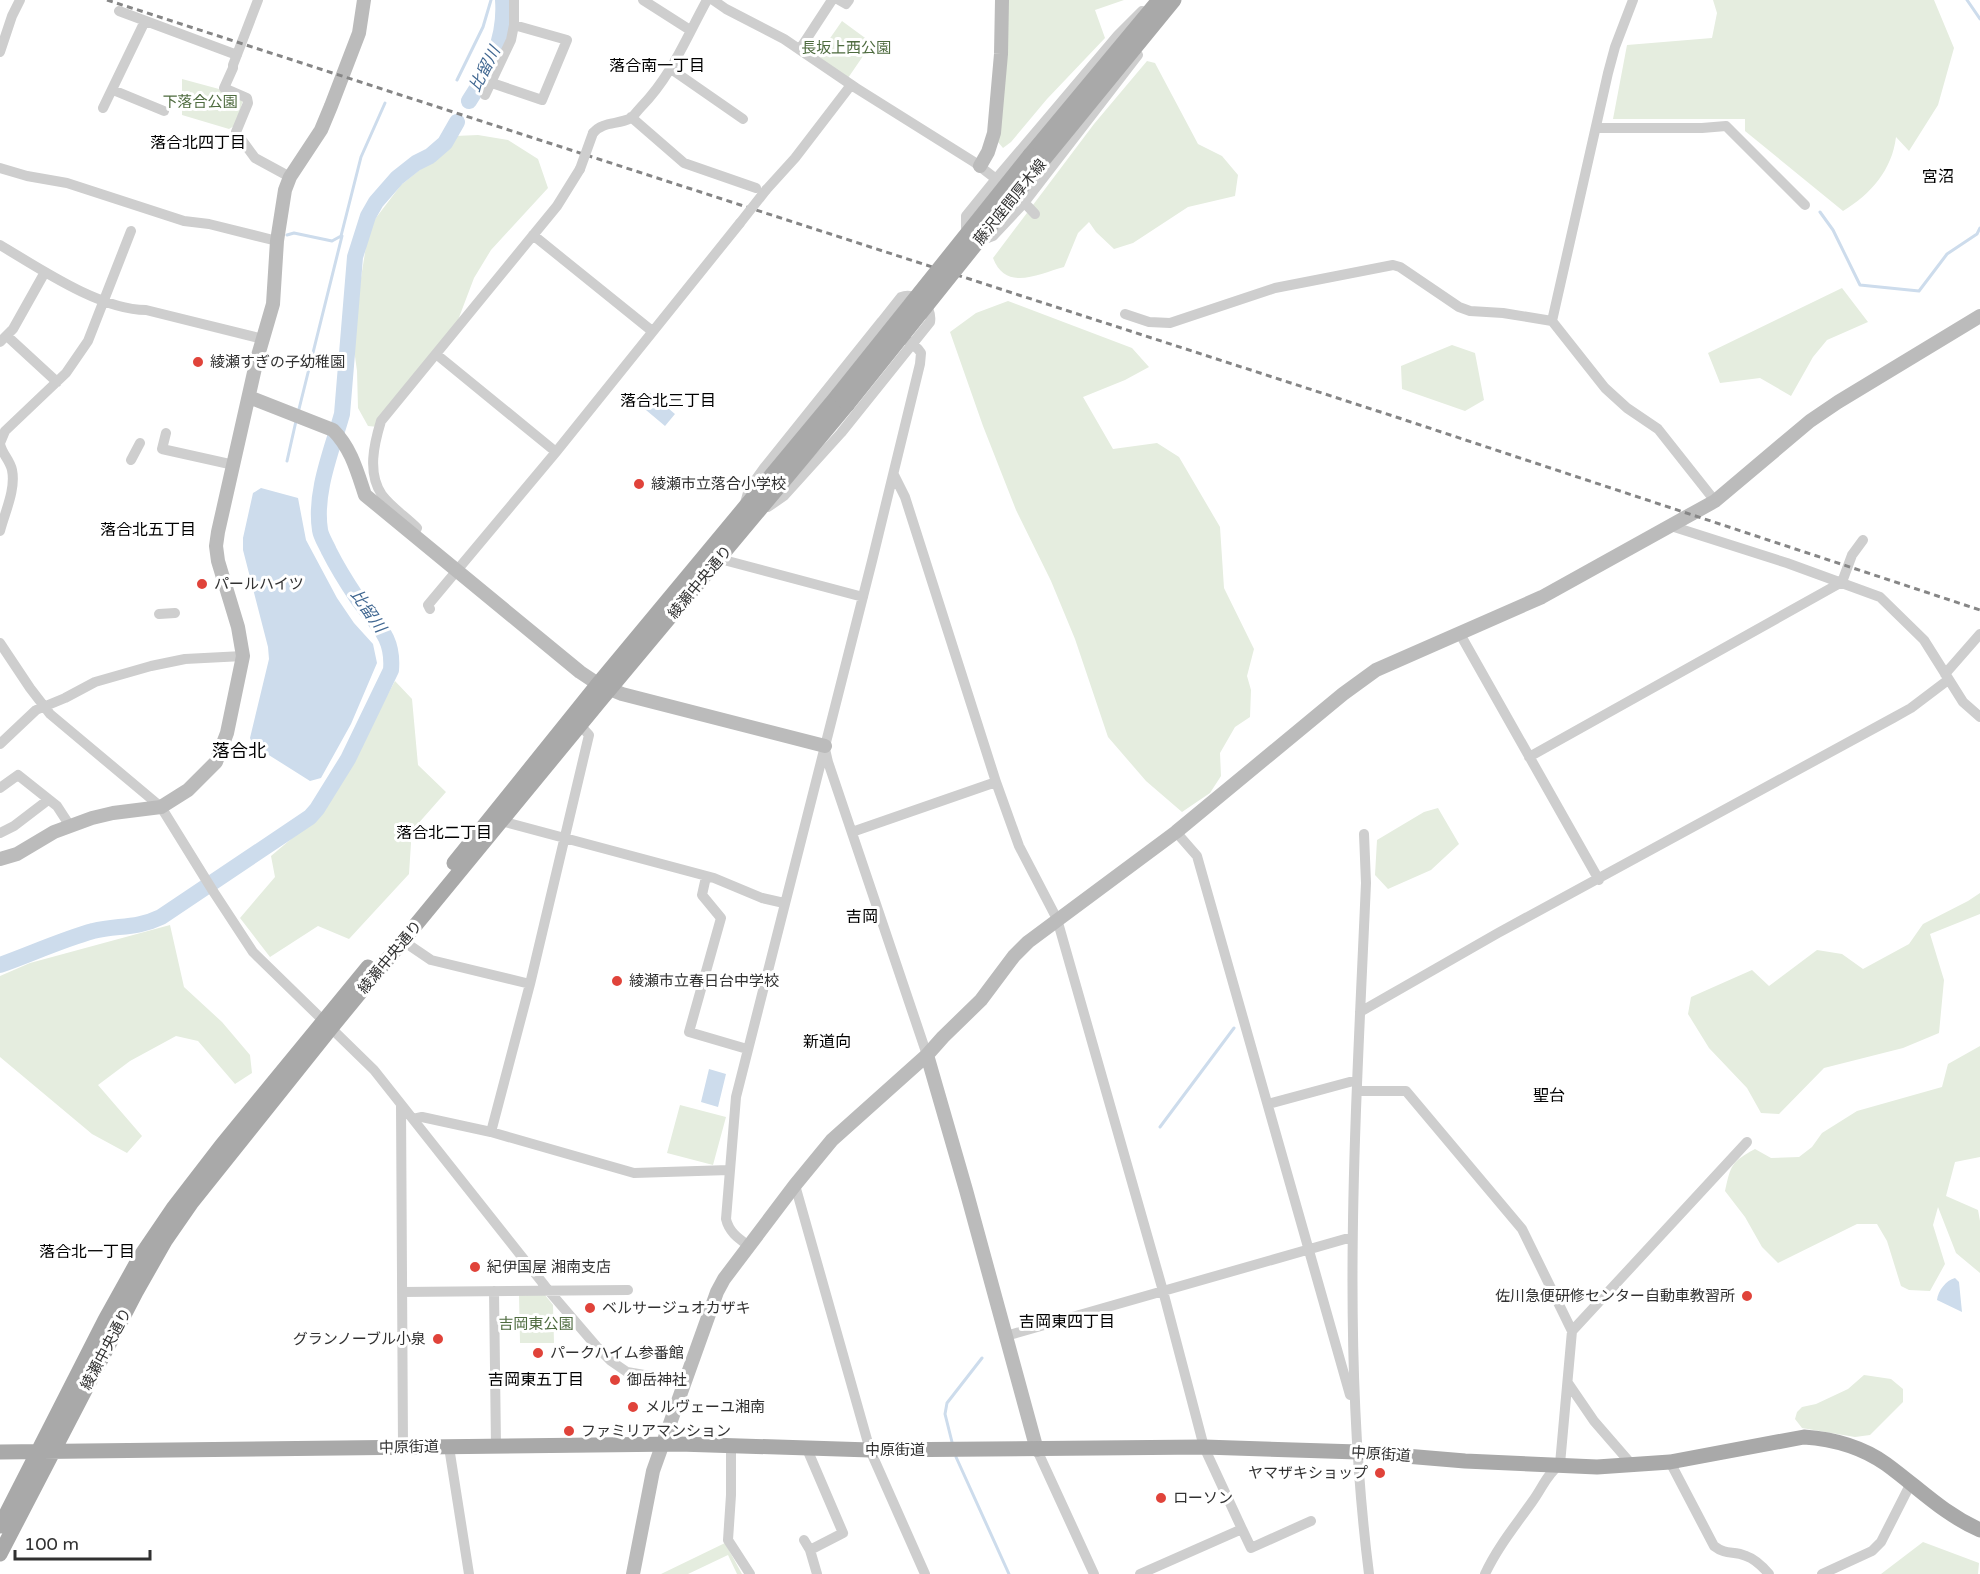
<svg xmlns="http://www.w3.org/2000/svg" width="1980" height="1574" viewBox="0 0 1980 1574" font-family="'Varela Round','Noto Sans JP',sans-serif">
  <rect width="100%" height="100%" fill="#fff"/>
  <path fill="#e5eddf" d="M1007,0H1124L1095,10L1105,38L1047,99L1011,142L1003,148L998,142Z
    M1713,0H1934L1954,48L1938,105L1909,151L1896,137C1892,170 1871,194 1843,211L1745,131V119H1613L1627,45L1712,38L1717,13Z
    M842,21L872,43L848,78L817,57Z
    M1147,61L1155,63L1198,144L1222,156L1238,175L1235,196L1188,207L1133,243L1114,249L1096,232L1089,222L1078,233L1064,267C1038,274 1006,292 993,258L1094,124Z
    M182,79L219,89L243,100L236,125L229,129L182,115Z
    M478,135L508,140L538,159L548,188L491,250L474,278L455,328L378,427L368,426L358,408L357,371L353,342L356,310L369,227L401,185L432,160L455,136Z
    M1842,288L1868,322L1827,340L1813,357L1791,396L1760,378L1720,383L1708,353Z
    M1008,301L1132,348L1149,367L1125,380L1083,397L1113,449L1157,443L1179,457L1220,527L1224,588L1254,649L1247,676L1251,690L1250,717L1235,727L1220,753L1221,776L1210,793L1182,812L1146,781L1108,737L1075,639L1051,581L1016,510L983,426L950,332L976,313Z
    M1452,345L1475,353L1484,400L1465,411L1402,389L1401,366Z
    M395,681L412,699L418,765L446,792L409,834L411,843L409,874L349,939L318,926L270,957L240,918L275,877L271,856L323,812Z
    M1438,808L1459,844L1431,870L1388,889L1375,875L1377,840L1424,812Z
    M1980,893V914L1930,934L1944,980L1939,1033L1903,1048L1824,1068L1779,1114L1761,1113L1747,1088L1709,1048L1688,1014L1691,997L1752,970L1769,986L1817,950L1842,954L1863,969L1909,944L1923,924L1968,901Z
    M170,925L184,987L222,1022L250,1055L252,1073L235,1084L198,1041L176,1036L130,1061L98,1085L142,1136L127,1153L92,1134L0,1057V976L30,963Z
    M1980,1046V1157L1955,1162L1946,1196L1978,1210L1980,1221V1273L1956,1253L1938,1207L1933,1225L1945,1264L1930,1291L1909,1290L1901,1286L1887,1241L1877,1224H1857L1778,1263L1762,1247L1745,1217L1725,1191C1731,1165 1731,1162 1755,1149L1771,1158L1799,1157L1812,1147L1822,1133L1857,1111L1942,1087L1948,1064Z
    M680,1105L726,1117L713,1165L667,1153Z
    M519,1295H545L553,1305L554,1343H520Z
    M1864,1375L1891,1379L1903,1389V1402L1870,1435L1855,1437L1802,1428L1795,1419L1797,1412L1802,1407L1816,1404L1848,1389Z
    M1923,1542L1979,1563L1978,1574H1881Z
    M725,1543L742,1574H737L728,1555L688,1574H661Z"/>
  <path fill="#cddcec" d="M650,393L675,414L665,426L640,405Z
    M261,488L298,498L306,540L337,598L354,623L373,644L377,663L351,724L321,778L310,781L253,745L250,738L269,659L268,647L243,550V538L253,493Z
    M709,1069L726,1074L718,1107L701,1102Z
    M1955,1278L1959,1282L1962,1312L1937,1300C1938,1291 1946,1280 1955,1278Z"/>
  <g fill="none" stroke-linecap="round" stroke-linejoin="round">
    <path stroke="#cddcec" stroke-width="3" d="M1967,0L1980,19
      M457,80L483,27L491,0
      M1820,212L1833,230L1860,285L1919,291L1947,254L1977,234L1980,228
      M287,235L294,233L332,241L341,236L361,157L385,103
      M299,409L342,236
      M287,461L296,421
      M1160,1127L1234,1028
      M952,1442L945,1414L947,1403L982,1358
      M956,1457L1009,1574"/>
    <path stroke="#cddcec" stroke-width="16" d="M469,101C490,69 506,39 503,0
      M0,965C31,954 61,940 93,931C118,925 136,929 161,917L310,817L317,809L348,759L391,670C394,635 375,624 357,598C347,583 337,567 329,551C326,544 321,537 320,530C314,492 332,450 342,414L343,402L355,257L368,216L376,202L397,178L416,163L430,156L445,143L457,122"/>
    <path stroke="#cecece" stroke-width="10" d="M258,0L233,65V68L224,88L247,98L248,103L236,132L255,158L290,177
      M643,0L690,30
      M713,0L726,9L784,39L856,88L974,162L1000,182
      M839,0L846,4L849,0
      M119,11L237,55
      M800,49L832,0
      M0,52L12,16L20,0
      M1138,55L1024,203L993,236C981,242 974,237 966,228V216L996,179L1118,35L1142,11
      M671,69L743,119
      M492,83L542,100L567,40L514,25
      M113,90L164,111
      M485,95L511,40L514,25V0
      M103,108L145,21
      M631,117L684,163L756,188
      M1597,128H1702L1726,126L1805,205
      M593,133C603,121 618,125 631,118C634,116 638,110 641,107C672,75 686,38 707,0
      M0,168L27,176L67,183L184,221L209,224L277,241
      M766,190L795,158L851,85
      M1021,199L1035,214
      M533,235L652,331
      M0,245C39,268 100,310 146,310L263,339
      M1125,314L1149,322L1170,323L1275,288L1393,265L1400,267L1459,307L1470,311L1503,313L1552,321L1605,388L1627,408L1658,429L1715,501
      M1552,321L1608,73L1615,47L1633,0
      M7,336L57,382
      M0,342L13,329L45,272
      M436,354L556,452
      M166,433L162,449L234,465
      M0,443L5,431L66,373L88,341L131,231
      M0,444C2,454 10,460 12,470C16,489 5,512 0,531
      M131,460L140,443
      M894,475L905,497L996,782L1019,846L1057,919L1163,1291L1204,1447L1242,1529L1140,1574
      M745,503L749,489L764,468L882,321L918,349L921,353L920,364L872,561L736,1097L726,1219C729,1232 738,1238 749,1246
      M768,507L784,496L841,433L930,322C933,306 915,291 901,297L882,321
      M1671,526L1787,563L1880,597L1924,640L1963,702L1980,717
      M413,535L417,528C406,517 391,507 382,495C367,473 374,444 381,421L557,206L580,169
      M720,559L863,597
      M430,609L428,605L556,452L740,223
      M159,614L175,613
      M1460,634L1599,880
      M0,643L30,688L50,714L161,807L213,891L253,952L374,1070L549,1291L597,1347L611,1361L627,1372L684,1382
      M1945,674L1980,634
      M0,744L36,710L65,698L95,682L151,666L185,659L243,656
      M825,749L828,762L927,1055
      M1529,757L1842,582L1852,555L1863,540
      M0,788L18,775L57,806L70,826
      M501,821L714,878L762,898L784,903
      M852,832L996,782
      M1176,832L1197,856L1350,1395
      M0,833L14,826L48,800
      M1364,834L1366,883C1356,1113 1340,1344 1369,1574
      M706,877L702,895L721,918L689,1032L747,1049
      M403,941L431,960L530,984
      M1360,1012L1498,933L1893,718L1911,708L1948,680
      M1357,1091H1406L1522,1229L1572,1331L1560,1464C1545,1477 1543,1487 1532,1502C1515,1526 1497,1548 1485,1574
      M1268,1104L1357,1080
      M401,1105L403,1447
      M413,1119L422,1117L491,1132L634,1173L729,1170
      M491,1132L530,984L589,735L580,725
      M795,1185L870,1450L925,1574
      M494,1291L496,1447
      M402,1292L628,1290
      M1572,1331L1747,1142
      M1006,1336L1352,1237
      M1568,1383L1594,1421L1633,1466
      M449,1447L469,1574
      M731,1447V1495L728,1540L750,1574
      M807,1449L843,1533L810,1550
      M1037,1450L1094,1574
      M1670,1462L1714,1546C1727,1556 1733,1550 1746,1556C1755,1559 1763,1567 1769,1574
      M1242,1529L1251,1548L1311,1521
      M804,1540L810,1550L817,1574
      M1822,1574L1872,1551L1881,1542L1910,1485"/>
    <path stroke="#bbb" stroke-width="14" d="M980,166L988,152L994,133L1001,54L1002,0
      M249,397L333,430C351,448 357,471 365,495L580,672L598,684L622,694L825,746
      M0,859L17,854L54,832L92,818L113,813L161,807L188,790L216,762L227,733L243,656L238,627L218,561L216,546L218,532L257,359L273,304L277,241L285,190L290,177L321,130L331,106L359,33L364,0
      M927,1055L966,1190L1037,1450
      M633,1574L653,1471L717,1292L724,1279L795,1185L832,1140L927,1055L943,1037L981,1000L1014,956L1028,942L1176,832L1343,694L1376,670L1542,597L1715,501L1810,421L1838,402L1980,316"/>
    <path stroke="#a9a9a9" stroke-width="15" d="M1030,155L1159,0
      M1040,164L1174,0
      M454,863L598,684L838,395
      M0,1452L679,1444L870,1450L1204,1447L1358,1452L1465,1461L1597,1467L1670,1462L1804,1437C1833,1439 1862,1447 1886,1464C1919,1488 1942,1513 1980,1530
      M0,1526L105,1320L140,1257L174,1207L221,1146L368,967
      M0,1554L136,1292L165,1241L192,1202L331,1028L599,702L847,405"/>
    <path stroke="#868686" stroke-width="3" stroke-dasharray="6 4.5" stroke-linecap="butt" d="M107,0L1396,417L1980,610"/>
    <path stroke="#cecece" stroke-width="10" d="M580,169L593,133
      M740,223L766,190"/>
    <path stroke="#a9a9a9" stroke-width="15" d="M838,395L1030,155
      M847,405L1040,164"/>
  </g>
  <g fill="#e0433a" stroke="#fff" stroke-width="2">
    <circle cx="198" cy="362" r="6"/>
    <circle cx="639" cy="484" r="6"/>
    <circle cx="202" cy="584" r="6"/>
    <circle cx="617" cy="981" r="6"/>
    <circle cx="475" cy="1267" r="6"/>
    <circle cx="1747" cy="1296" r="6"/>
    <circle cx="590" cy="1308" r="6"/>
    <circle cx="438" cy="1339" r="6"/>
    <circle cx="538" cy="1353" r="6"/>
    <circle cx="615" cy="1380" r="6"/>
    <circle cx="633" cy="1407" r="6"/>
    <circle cx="569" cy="1431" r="6"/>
    <circle cx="1380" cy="1473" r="6"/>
    <circle cx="1161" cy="1498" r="6"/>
  </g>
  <g text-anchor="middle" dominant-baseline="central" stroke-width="6" stroke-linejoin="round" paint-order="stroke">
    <g font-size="15" fill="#4e6b3f" stroke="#fff">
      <text x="846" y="48">長坂上西公園</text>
      <text x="200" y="102">下落合公園</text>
      <text x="536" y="1324">吉岡東公園</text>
    </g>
    <g font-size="15" fill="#313131" stroke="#fff">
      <text transform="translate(1010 202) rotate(-51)">藤沢座間厚木線</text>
      <text transform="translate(700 582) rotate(-50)">綾瀬中央通り</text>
      <text transform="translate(390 957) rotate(-50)">綾瀬中央通り</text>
      <text transform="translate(106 1349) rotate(-62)">綾瀬中央通り</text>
      <text transform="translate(409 1447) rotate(-1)">中原街道</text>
      <text x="895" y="1450">中原街道</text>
      <text transform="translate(1381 1454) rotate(4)">中原街道</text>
    </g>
    <g font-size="15" fill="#313131" stroke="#fff" text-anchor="start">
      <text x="210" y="362">綾瀬すぎの子幼稚園</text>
      <text x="651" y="484">綾瀬市立落合小学校</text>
      <text x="214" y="584">パールハイツ</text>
      <text x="629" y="981">綾瀬市立春日台中学校</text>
      <text x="487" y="1267">紀伊国屋 湘南支店</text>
      <text x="1735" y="1296" text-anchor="end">佐川急便研修センター自動車教習所</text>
      <text x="602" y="1308">ベルサージュオカザキ</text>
      <text x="426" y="1339" text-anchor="end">グランノーブル小泉</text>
      <text x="550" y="1353">パークハイム参番館</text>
      <text x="627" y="1380">御岳神社</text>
      <text x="645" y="1407">メルヴェーユ湘南</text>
      <text x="581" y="1431">ファミリアマンション</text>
      <text x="1368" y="1473" text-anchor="end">ヤマザキショップ</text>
      <text x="1173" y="1498">ローソン</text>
    </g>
    <g font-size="16" fill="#000" stroke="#fff">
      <text x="657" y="66">落合南一丁目</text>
      <text x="198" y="143">落合北四丁目</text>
      <text x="1938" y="177">宮沼</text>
      <text x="668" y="401">落合北三丁目</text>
      <text x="148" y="530">落合北五丁目</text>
      <text x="444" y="833">落合北二丁目</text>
      <text x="862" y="917">吉岡</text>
      <text x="827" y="1042">新道向</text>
      <text x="1549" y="1096">聖台</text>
      <text x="87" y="1252">落合北一丁目</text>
      <text x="1067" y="1322">吉岡東四丁目</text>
      <text x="536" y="1380">吉岡東五丁目</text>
    </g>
    <g font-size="16" font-style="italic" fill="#406791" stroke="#fff">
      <text transform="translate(485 69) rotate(-63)">比留川</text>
      <text transform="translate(368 611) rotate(55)">比留川</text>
    </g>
    <g font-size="18" fill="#000" stroke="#fff">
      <text x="239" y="751">落合北</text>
    </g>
  </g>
  <path d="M15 1550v9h135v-9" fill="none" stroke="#313131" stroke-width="3"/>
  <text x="24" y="1550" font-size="18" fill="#313131" stroke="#ffffff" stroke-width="4.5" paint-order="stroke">100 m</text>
</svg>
